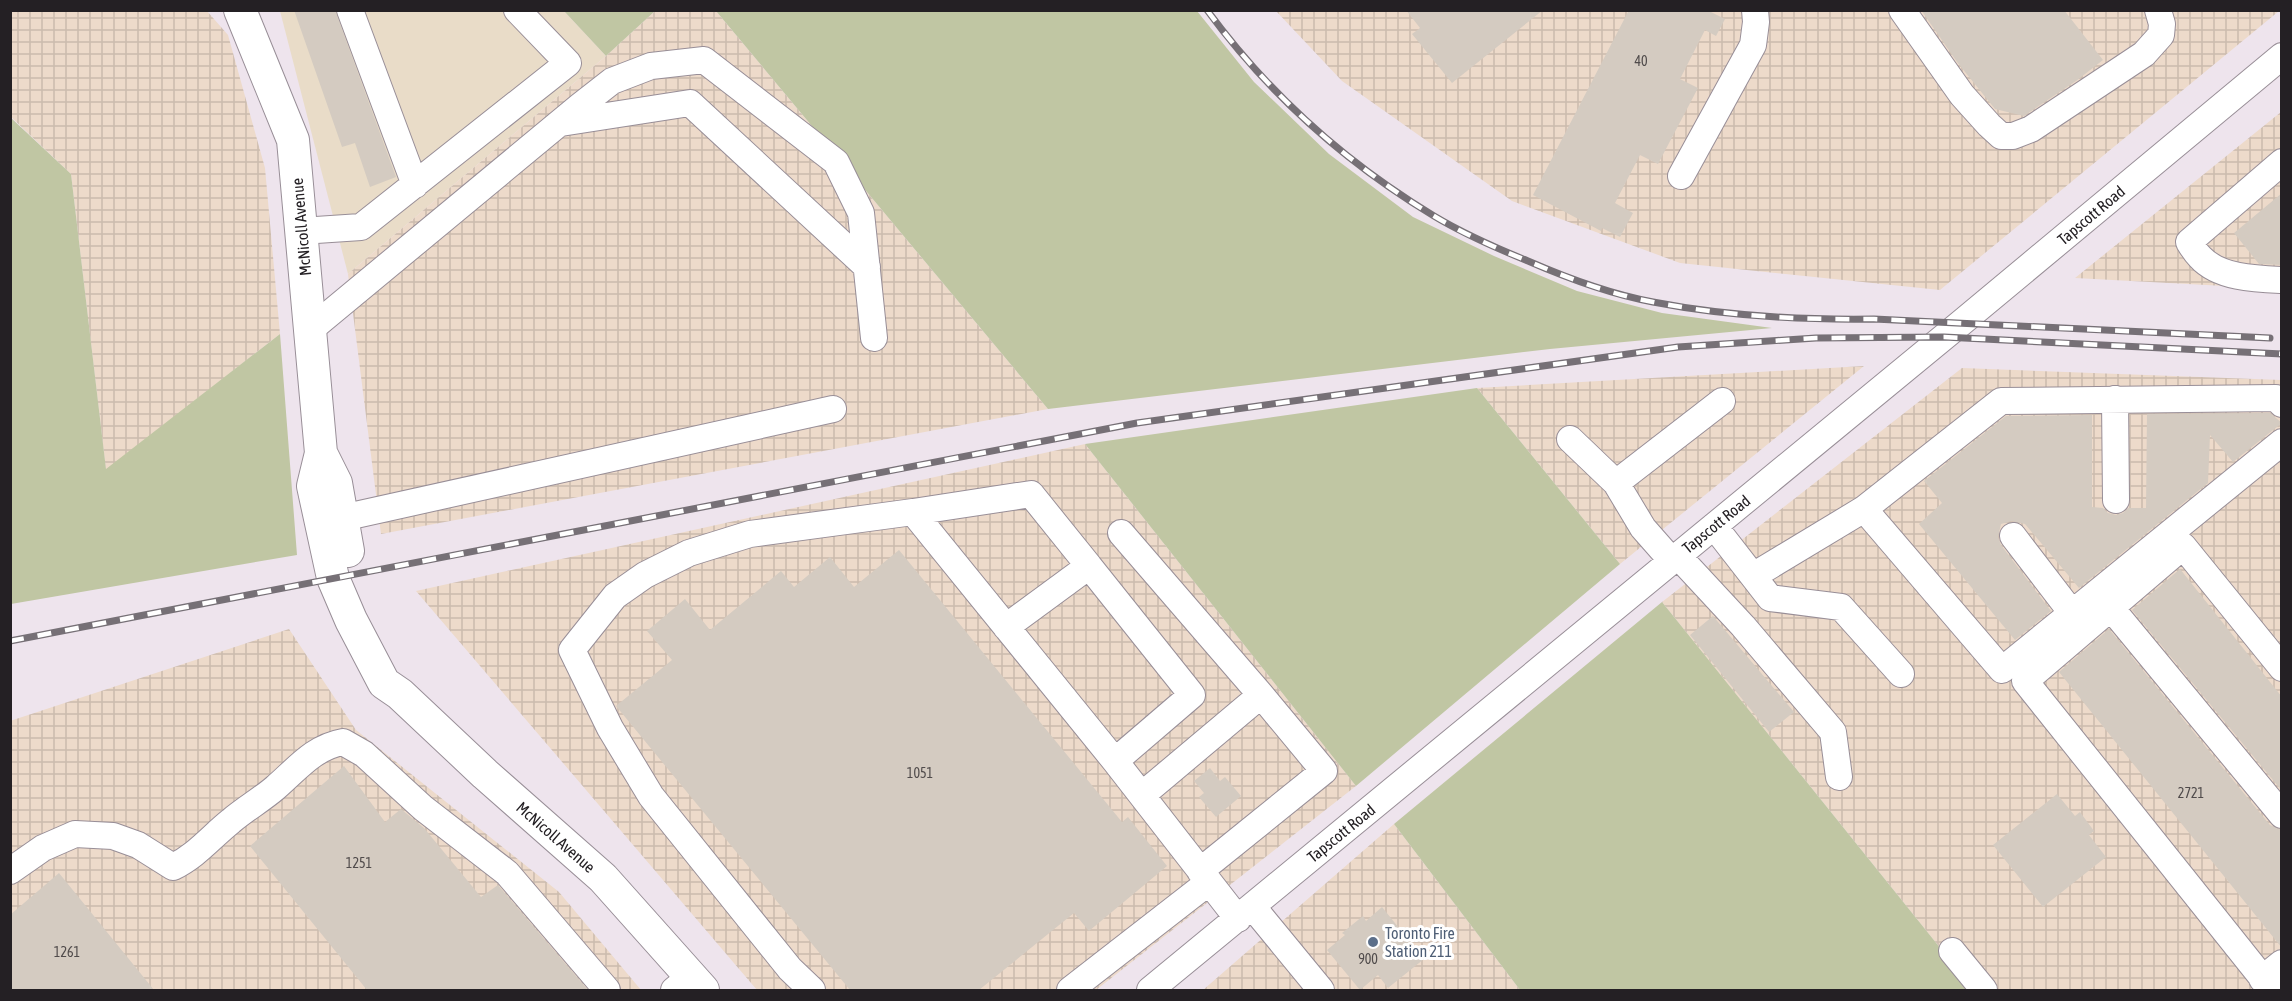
<svg xmlns="http://www.w3.org/2000/svg" width="2292" height="1001" viewBox="0 0 2292 1001" font-family="'Asap Condensed',sans-serif">
  <defs>
    <pattern id="industrial-grid" width="8" height="8" patternUnits="userSpaceOnUse" patternTransform="scale(1.5)"><rect width="8" height="8" fill="#eddaca"/><path d="M0 4h8M4 0v8" fill="none" stroke="#cbbbad"/></pattern>
  </defs>
  <rect width="100%" height="100%" fill="#eee4ed"/>
  <path fill="#e9dcc8" d="M280,11H564L606,56L348,274Z"/>
  <path fill="url(#industrial-grid)" d="M10,11H207L228,35L265,168L280,334L106,470L71,174L11,117Z
    M655,11H716L1048,409L381,534L348,274L606,56Z
    M1276,11H2279L1940,290L1680,263L1512,201L1342,81Z
    M2281,112V289L2075,278Z
    M1864,366L1620,564L1477,388Z
    M1962,368L2281,380V990H1974L1662,602Z
    M1085,444L1356,786L1096,990H757L416,591Z
    M289,629L356,730L559,892L641,990H11L10,721Z
    M1394,824L1520,990H1203Z"/>
  <path fill="#c0c6a3" d="M564,11H655L606,56Z
    M716,11H1197L1254,82L1329,154L1413,217L1494,256L1577,291L1662,313L1772,328L1550,349L1048,409Z
    M10,117L71,174L106,469L280,334L297,555L11,604Z
    M1477,388L1620,564L1356,786L1085,444Z
    M1662,602L1974,990H1520L1394,824Z"/>
  <path fill="#d4cbc1" d="M294,10H335L396,177L370,187L355,143L342,147Z
    M1406,10H1543L1452,83L1412,34L1420,28Z
    M1629,10H1707L1725,19L1716,36L1705,30L1680,79L1698,88L1658,164L1640,155L1615,203L1633,213L1620,237L1602,228L1601,231L1533,195Z
    M1921,10H2064L2103,60L2076,81L2024,116L1995,109L1957,62Z
    M2282,193V265L2259,264L2234,233Z
    M2270,413L2282,423L2233,462L2210,435L2208,483L2079,588L2025,524L2012,521L2001,524L1998,537L2001,545L2051,611L2015,640L1919,524L1942,503L1924,481L2006,416L2092,415V507L2103,508L2108,513L2116,515L2123,513L2128,508H2146L2147,414Z
    M899,550L1122,822L1128,817L1167,866L1089,931L1074,913L979,990H850L616,706L672,660L647,631L685,599L710,630L781,571L794,587L830,557L854,587Z
    M2180,569L2282,697V791L2132,610Z
    M1713,616L1794,712L1769,732L1690,635Z
    M2109,629L2270,825L2282,830V948L2059,672Z
    M344,766L385,822L401,809L424,828L481,897L498,885L588,990H367L250,846Z
    M1210,768L1220,781L1225,777L1241,796L1216,817L1199,797L1204,793L1194,781Z
    M2057,794L2075,816L2080,812L2094,831L2089,835L2106,857L2043,907L1993,845Z
    M59,873L154,990H10V915Z
    M1382,907L1424,959L1388,988L1378,975L1360,990L1327,950L1345,935L1342,933L1363,916L1366,921Z"/>
  <g fill="none" stroke-linecap="round" stroke-linejoin="round">
    <defs>
      <path id="minor" d="M350,10L415,185
        M1902,10L1962,95L1989,125L2001,136H2013L2031,129L2144,54L2161,35L2162,24L2158,10
        M561,123L690,103L867,267
        M2282,162L2189,242C2192,247 2196,253 2200,257C2219,278 2256,279 2282,280
        M1681,176L1753,45L1756,22L1755,10
        M301,231L361,227L568,63L517,10
        M311,329L580,106L612,81L651,66L704,60L836,162L861,213L874,338
        M2115,399L2116,500
        M1570,439L1616,483L1643,528L1672,561
        M1616,483L1722,401
        M1864,509L2002,670L2072,613
        M913,512L1031,494L1089,566L1006,627
        M342,518L833,409
        M1714,526L1770,598L1841,607L1901,674
        M1121,533L1261,695
        M2013,536L2072,613L2282,442
        M1678,556L1743,626L1833,732L1839,777
        M1089,566L1192,695L1115,761
        M1753,576L1864,509L2001,401L2276,398L2282,404
        M2111,608L2282,815
        M1142,795L1261,695L1324,771L1200,871
        M10,871L43,848L75,834L113,836L138,845L173,867C196,856 211,837 231,821C245,809 261,800 275,788C297,769 314,747 343,742L364,754L423,808L507,873L607,990
        M1252,906L1321,990
        M1952,951L1984,990
        M2262,979L2282,963
        M674,990L690,977
        M812,990L790,969L651,796L610,728L572,650L615,596L645,575L689,553L750,534L913,512L1115,761L1238,919
        M1070,990L1209,882
        M1150,990L1961,323L2282,56
        M2272,990L2025,681L2183,546L2282,668"/>
      <path id="major" d="M240,10L293,140L321,453L313,486L333,578L351,620L384,683L400,694L485,774L603,878L703,990
        M321,453L336,483L348,551"/>
    </defs>
    <use href="#minor" stroke="#988e97" stroke-width="28"/>
    <use href="#major" stroke="#988e97" stroke-width="34"/>
    <use href="#minor" stroke="#fff" stroke-width="26"/>
    <use href="#major" stroke="#fff" stroke-width="32"/>
    <defs>
      <path id="rail" d="M1207,10C1268,93 1346,163 1434,216C1464,234 1496,248 1528,261C1567,278 1610,294 1653,302C1725,316 1800,320 1874,319L2270,338
        M10,641L1137,423L1678,347L1816,338L1944,337L2282,354"/>
    </defs>
    <use href="#rail" stroke="#767076" stroke-width="7"/>
    <use href="#rail" stroke="#fff" stroke-width="4.5" stroke-dasharray="14" stroke-linecap="butt"/>
  </g>
  <circle fill="#5c6f8a" stroke="#fff" stroke-width="2" cx="1373" cy="942" r="6"/>
  <g text-anchor="middle" dominant-baseline="central" stroke-width="6" stroke-linejoin="round" paint-order="stroke">
    <g font-size="14" fill="#504b4b">
      <text x="1641" y="61">40</text>
      <text x="920" y="773">1051</text>
      <text x="2191" y="793">2721</text>
      <text x="359" y="863">1251</text>
      <text x="67" y="952">1261</text>
      <text x="1368" y="959">900</text>
    </g>
    <g font-size="16" fill="#242024" stroke="#fff">
      <text transform="translate(2091 215) rotate(-40)">Tapscott Road</text>
      <text transform="translate(301 227) rotate(-95)">McNicoll Avenue</text>
      <text transform="translate(1716 524) rotate(-39)">Tapscott Road</text>
      <text transform="translate(1341 833) rotate(-39)">Tapscott Road</text>
      <text transform="translate(556 837) rotate(41)">McNicoll Avenue</text>
    </g>
    <g font-size="16" fill="#4e5e75" stroke="#fff" text-anchor="start">
      <text x="1385" y="933">Toronto Fire<tspan x="1385" dy="18">Station 211</tspan></text>
    </g>
  </g>
  <rect width="2292" height="1001" fill="none" stroke="#242024" stroke-width="24"/>
</svg>
